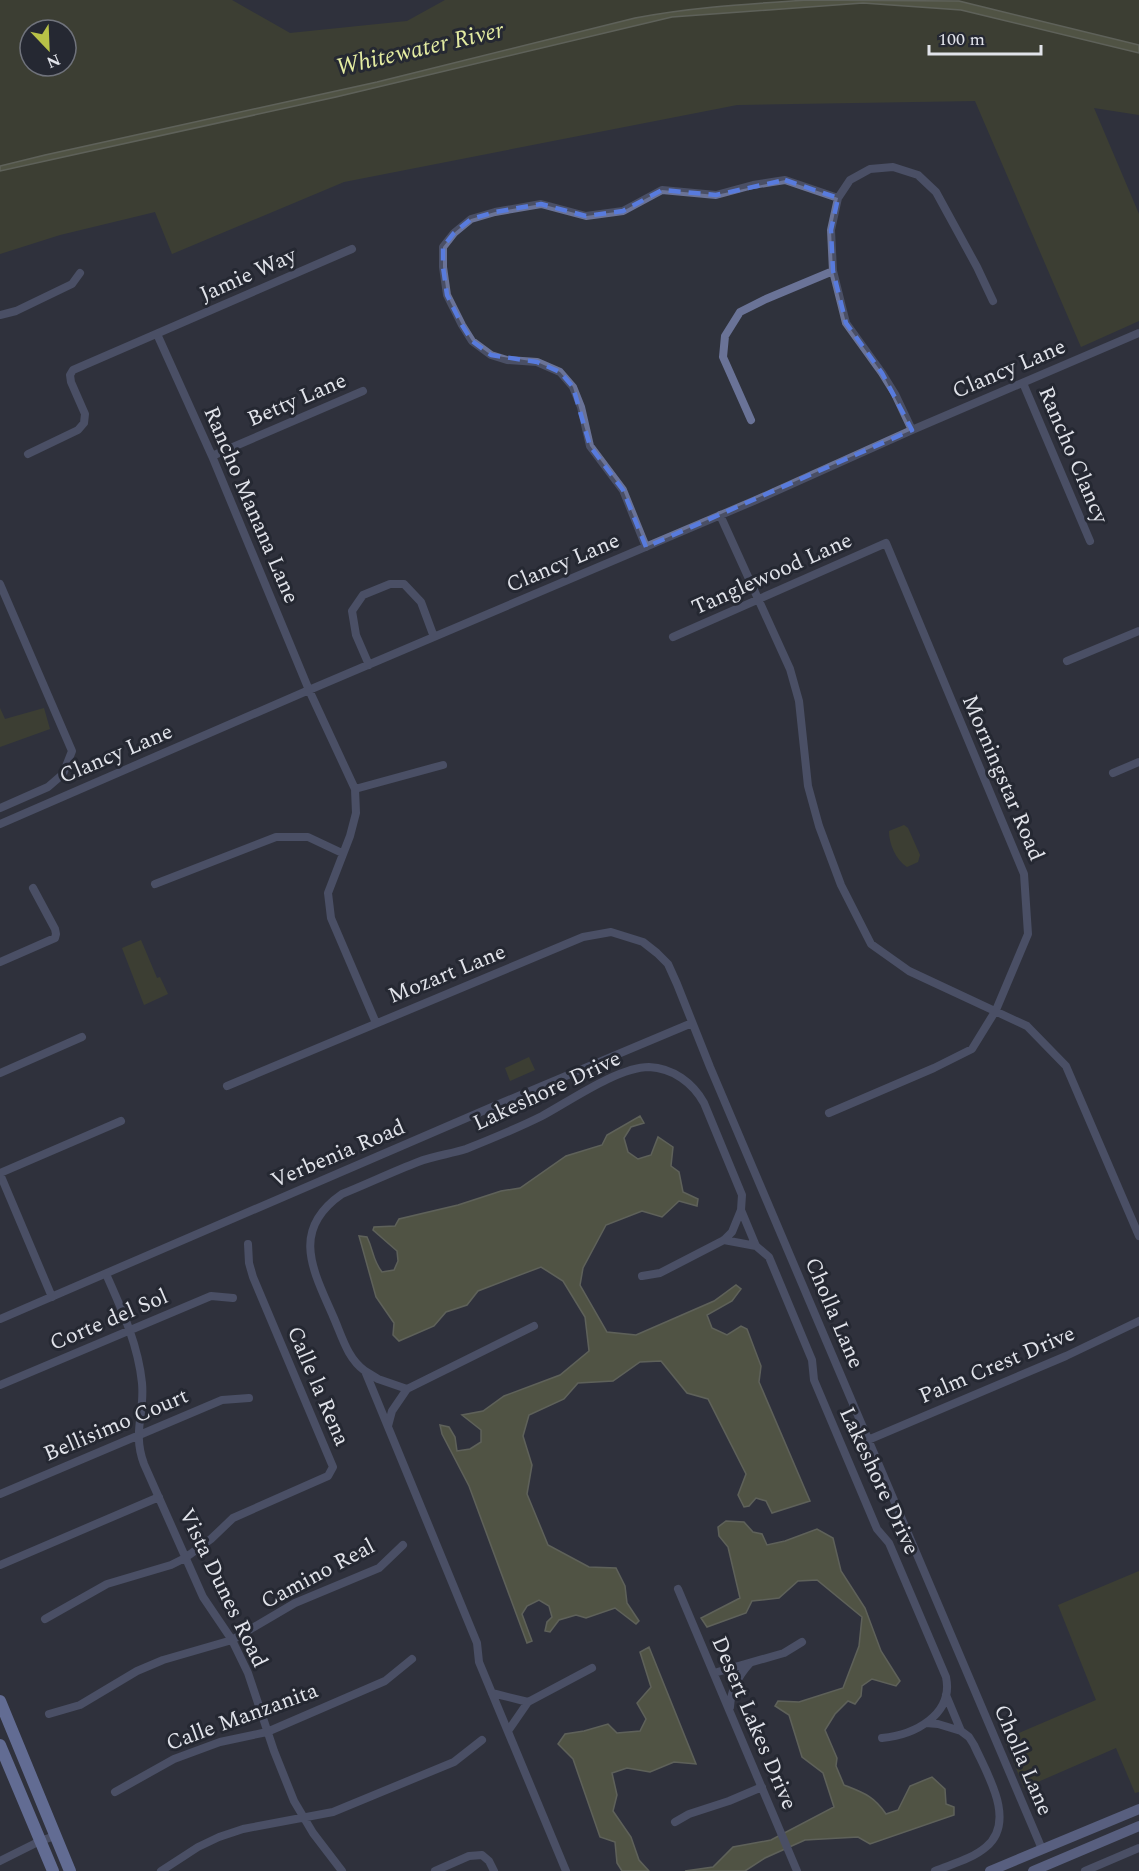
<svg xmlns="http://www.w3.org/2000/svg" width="1139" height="1871" viewBox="0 0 1139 1871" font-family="Spectral,serif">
  <rect width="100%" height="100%" fill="#2f323c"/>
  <path fill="#4c4f28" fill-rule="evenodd" d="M0,0H232L290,33L407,21L445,0H1139V115L1094,108L1139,214V321L1081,347L975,101L737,105L344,182L172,254L155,212L60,235L0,254ZM30,30H66V66H30Z
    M0,708L5,719L44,708L50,729L0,747Z
    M904,825L908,828L920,855L918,862L907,867C896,860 889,844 889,831Z
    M141,940L157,978L160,977L168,994L144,1005L122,948Z
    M529,1057L535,1070L510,1081L505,1068Z
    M1139,1571V1792L1135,1793L1116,1748L1024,1788L1005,1741L1014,1735L1096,1700L1058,1605Z"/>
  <path fill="#797d4f" stroke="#989c7e" stroke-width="1.5" d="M807,0L959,1L1139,45V53L961,10L863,3L672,17L336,97L0,171V166L45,155L377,82L635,18C692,7 749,4 807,0Z
    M640,1116L644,1123L631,1127L624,1138L628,1152L638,1159L651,1155L658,1137L673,1147L671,1166L679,1172L683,1192L698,1199L697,1206L679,1201L662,1217L642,1211L606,1225L583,1268L580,1285L607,1332L636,1335L714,1301L736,1285L741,1289L732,1301L707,1315L712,1328L727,1335L741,1326L747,1329L761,1366L759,1382L810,1501L772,1513L766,1501L756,1498L749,1506L744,1507L738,1495L746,1474L708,1399L687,1393L661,1361L640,1362L613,1381L578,1383L564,1399L529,1415L523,1436L532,1465L527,1494L548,1545L589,1567L616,1568L625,1586L627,1603L639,1621L636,1624L615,1608L586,1618L576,1615L559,1620L550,1632L545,1631L547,1622L552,1617L549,1606L539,1600L527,1606L522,1614L532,1641L527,1643L469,1486L442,1434L440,1425L449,1427L455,1437L457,1451L470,1449L481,1442V1430L462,1415L483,1411L504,1396L560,1375L589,1351L585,1317L563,1281L541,1267L478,1291L467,1305L446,1312L434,1326L399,1341L393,1335L394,1323L376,1297L359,1236L367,1237C374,1251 372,1259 382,1272L394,1270L398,1261L397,1251L373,1230L374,1227L395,1226L399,1219L458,1205L501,1191L520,1188L566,1156L602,1145L607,1135Z
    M726,1521L744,1522L753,1532L762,1534L767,1545L785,1541L817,1529L833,1538L841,1571L865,1608L881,1651L900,1681L896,1686L872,1679L862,1686L861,1696L855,1704L848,1701L835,1714L825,1730L837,1758L836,1766L844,1785C864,1793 874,1796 886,1814L898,1810L910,1786L932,1777L945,1789L946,1804L954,1807V1815L870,1844L858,1837L805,1840L765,1858L745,1871H685L713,1867L733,1847L771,1840L834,1807L823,1773L802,1757L789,1715L775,1706L778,1701L799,1702L843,1688L859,1646L862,1617L817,1580L798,1581L779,1598L752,1601L746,1613L707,1627L701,1618L740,1598L728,1547L719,1536L718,1527Z
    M649,1647L696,1764L674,1762L650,1772L627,1768L612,1773L617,1795L613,1811L631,1837L639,1860L649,1871H622L617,1863L615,1842L600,1837L573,1759L558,1744L565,1734L584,1731L608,1724L617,1733L640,1731L646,1719L637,1703L651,1687L640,1652Z"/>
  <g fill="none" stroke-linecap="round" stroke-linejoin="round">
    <path stroke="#6a7397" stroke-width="8" d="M0,315L16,311L72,284L80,273
      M157,334L212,456L309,690L355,789L356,813L350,836L328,893L331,918L376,1023
      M1023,383L1090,541
      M751,420L723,357L725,336L740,312L766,299L833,271
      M912,430L895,394L882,373L846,323L833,271L831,230L838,198L850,180L870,169L893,167L918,175L936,192L977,267L993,301
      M28,454L78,430L84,423L85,414L71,382L70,375L73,370L352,249
      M212,456L363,391
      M720,515L790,669L799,701L808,786L819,826L841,885L871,944L909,971L1027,1026L1066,1066L1139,1236
      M646,547L623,490L590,446L581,407L573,387L560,372L537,362L507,360L491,355L472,341L462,325L447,295L443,267V247L454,233L471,219L495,212L541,204L586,216L623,211L662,190L716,195L753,185L785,180L838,198
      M0,584L72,751L63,774L48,787L0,808
      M673,637L886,543L1024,874L1028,934L996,1010L972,1049L934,1068L829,1113
      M1067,661L1139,631
      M369,665L356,635L352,611L363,595L390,584H404L421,602L434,637
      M1113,773L1139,762
      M355,789L443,765
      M0,824L309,690L756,500L912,430L1139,333
      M155,884L276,837H308L342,853
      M0,962L55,938L56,934L55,929L33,888
      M0,1073L82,1037
      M227,1086L583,937L611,932L643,942L657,953L668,964L677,984L710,1067L1042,1849
      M0,1173L121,1121
      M0,1174L52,1297
      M724,1240L756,1246
      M106,1274C122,1310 138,1344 142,1383C145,1414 132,1432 144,1464L203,1597L232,1640L248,1673L274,1751L294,1801L313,1833L342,1871
      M642,1276L660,1273L724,1240L732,1232L741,1210
      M0,1319L492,1107L692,1023
      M365,1371L378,1379L407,1389
      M0,1385L211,1296L233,1298
      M388,1426L392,1411L407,1389L534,1326
      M868,1440L1066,1356L1139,1321
      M0,1494L222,1400L249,1398
      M0,1565L159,1497
      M678,1589L797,1871
      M45,1619L107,1584L171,1565L185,1558L211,1539L233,1518L328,1476L333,1467L253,1277L249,1263L248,1244
      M714,1673L784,1653L802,1642
      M492,1693L528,1702
      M730,1707C731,1689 738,1676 750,1663
      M49,1714L80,1705L137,1671L163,1660L232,1640L295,1603L379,1568L403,1545
      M926,1723L938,1724L961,1731
      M508,1731L528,1702L592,1668
      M115,1792L174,1759L220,1742L267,1732L385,1681L412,1659
      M675,1822L689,1814L729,1801L762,1787
      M0,1861L40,1841L55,1836
      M161,1871L198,1847L219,1837L243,1829L333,1812L454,1762L482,1740
      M435,1871L469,1856L482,1855L489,1861L494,1871
      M566,1871L479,1662L477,1643L365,1371C347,1358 342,1336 333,1316C313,1270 290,1230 342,1194C367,1184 392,1172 418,1162C433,1156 450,1154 466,1149C491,1139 518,1128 542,1116C570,1101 618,1067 649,1067C673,1068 693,1083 704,1103L742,1195L741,1210L756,1246L769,1257L812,1360L814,1380L877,1529L889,1543L946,1677C954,1715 914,1735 882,1738
      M935,1871C952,1864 972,1859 986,1847C1017,1821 987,1774 974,1745L969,1737L961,1731L946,1695
      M1085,1871L1139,1848"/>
    <path stroke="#8997d0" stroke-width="10" d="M990,1871L1139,1809
      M1033,1871L1139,1826"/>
    <path stroke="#a1b3fc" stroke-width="12" d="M0,1701L70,1871
      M0,1745L53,1871"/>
  </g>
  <path d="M0 0H1139V1871H0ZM785,180L838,198L831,230L833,271L846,323L882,373L912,430L646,547L623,490L590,446L573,387L560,372L537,362L491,355L472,341L462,325L447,295L443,267V247L454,233L471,219L495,212L541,204L586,216L623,211L662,190L716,195Z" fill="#2f323c" fill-opacity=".55" fill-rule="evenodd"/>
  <path fill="none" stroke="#587bdd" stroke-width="4.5" stroke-dasharray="12 8" stroke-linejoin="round" d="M785,180L838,198L831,230L833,271L846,323L882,373L912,430L646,547L623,490L590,446L573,387L560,372L537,362L491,355L472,341L462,325L447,295L443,267V247L454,233L471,219L495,212L541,204L586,216L623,211L662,190L716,195Z"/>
  <g text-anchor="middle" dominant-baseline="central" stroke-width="6" stroke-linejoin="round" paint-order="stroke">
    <g font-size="22" fill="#e1e3ea" stroke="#252832">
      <text transform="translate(248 275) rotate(-24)">Jamie Way</text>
      <text transform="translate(1009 369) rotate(-23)">Clancy Lane</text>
      <text transform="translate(297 400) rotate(-23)">Betty Lane</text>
      <text transform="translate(1073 455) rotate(67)">Rancho Clancy</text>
      <text transform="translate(251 505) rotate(67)">Rancho Manana Lane</text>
      <text transform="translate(563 563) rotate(-23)">Clancy Lane</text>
      <text transform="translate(772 574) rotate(-24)">Tanglewood Lane</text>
      <text transform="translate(116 754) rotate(-23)">Clancy Lane</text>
      <text transform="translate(1003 778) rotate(67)">Morningstar Road</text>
      <text transform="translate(447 974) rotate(-22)">Mozart Lane</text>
      <text transform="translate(547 1091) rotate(-25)">Lakeshore Drive</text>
      <text transform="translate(338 1154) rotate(-23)">Verbenia Road</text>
      <text transform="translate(834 1313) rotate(67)">Cholla Lane</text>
      <text transform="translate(109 1320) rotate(-23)">Corte del Sol</text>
      <text transform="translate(997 1365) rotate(-23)">Palm Crest Drive</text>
      <text transform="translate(318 1386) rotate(67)">Calle la Rena</text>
      <text transform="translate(116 1425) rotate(-23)">Bellisimo Court</text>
      <text transform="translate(879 1481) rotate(65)">Lakeshore Drive</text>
      <text transform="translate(318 1574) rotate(-28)">Camino Real</text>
      <text transform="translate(223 1588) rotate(64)">Vista Dunes Road</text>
      <text transform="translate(242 1717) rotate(-20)">Calle Manzanita</text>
      <text transform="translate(754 1723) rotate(67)">Desert Lakes Drive</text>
      <text transform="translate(1023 1760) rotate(67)">Cholla Lane</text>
    </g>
    <g font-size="24" font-style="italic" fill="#e4eca1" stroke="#252832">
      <text transform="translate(420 49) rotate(-13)">Whitewater River</text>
    </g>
  </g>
  <g transform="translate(48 48) rotate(157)"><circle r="28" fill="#252832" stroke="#70737c" stroke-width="1.5"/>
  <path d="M0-4.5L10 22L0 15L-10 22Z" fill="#b8c147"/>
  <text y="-9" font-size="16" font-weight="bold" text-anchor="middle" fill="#e1e3ea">N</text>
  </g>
  <path d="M929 45v9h112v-9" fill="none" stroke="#e1e3ea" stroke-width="3"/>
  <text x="938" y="45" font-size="18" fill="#e1e3ea" stroke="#252832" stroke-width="4.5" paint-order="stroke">100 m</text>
</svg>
